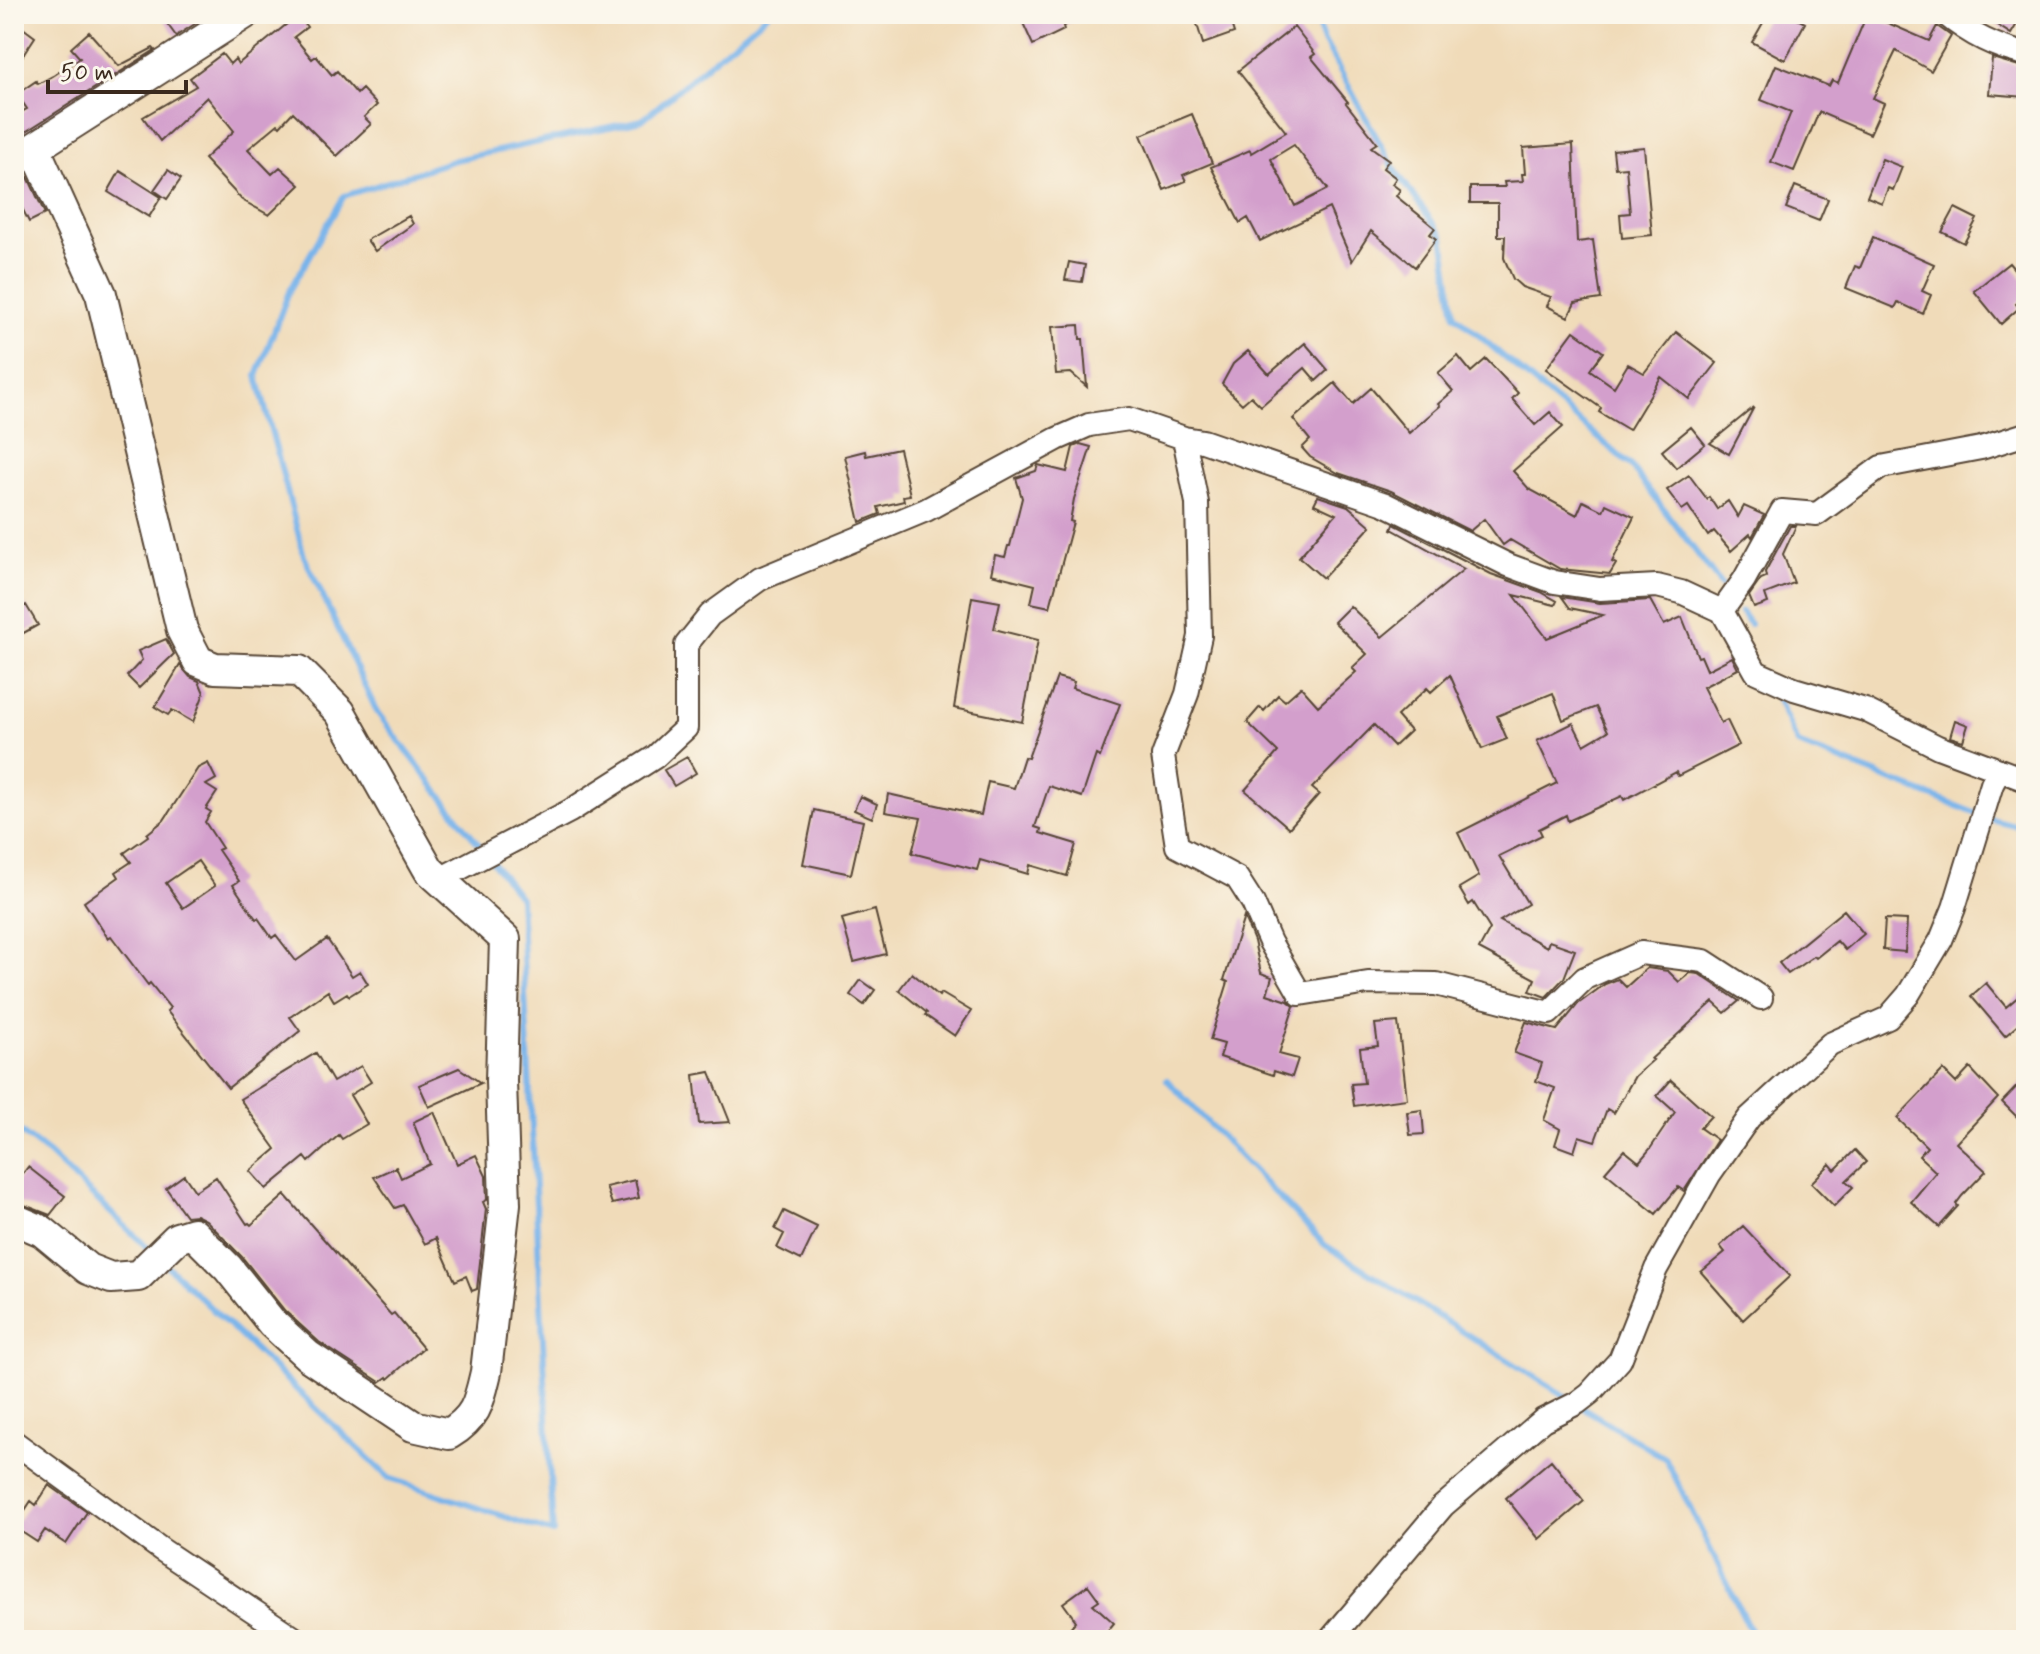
<svg xmlns="http://www.w3.org/2000/svg" width="2040" height="1654" viewBox="0 0 2040 1654" font-family="Mynerve,sans-serif">
  <rect width="100%" height="100%" fill="#fbf7ec"/>
  <filter id="ink" filterUnits="userSpaceOnUse"><feTurbulence type="fractalNoise" baseFrequency=".0125" numOctaves="2"/><feDisplacementMap in="SourceGraphic" scale="16" xChannelSelector="R" yChannelSelector="G"/><feConvolveMatrix kernelMatrix="1 2 1 2 8 2 1 2 1" color-interpolation-filters="sRGB"/></filter>
  <filter id="wash" filterUnits="userSpaceOnUse"><feTurbulence type="fractalNoise" baseFrequency=".006" numOctaves="4" result="noise"/><feDisplacementMap in="SourceGraphic" scale="32" xChannelSelector="R" yChannelSelector="G"/><feGaussianBlur stdDeviation="1.8" result="paint"/><feColorMatrix in="noise" values="0 0 0 0 0 0 0 0 0 0 0 0 0 0 0 0 0 1.4 0 .05"/><feComposite in="paint" operator="in"/></filter>
  <g filter="url(#wash)">
    <rect width="100%" height="100%" fill="#f0dbb9"/>
    <g fill="none" stroke-linecap="round" stroke-linejoin="round">
      <path stroke="#78b3ea" stroke-width="6" d="M1314,14L1324,41L1391,164L1443,237L1455,315L1630,465L1721,585
        M1741,612L1750,624
        M1773,689L1798,744L1977,814
        M1987,818L2026,828
        M1167,1080L1325,1245L1573,1401
        M14,1127L49,1154L150,1250
        M164,1263L389,1478L553,1533L520,898L377,712L304,556L257,376L290,289L344,196L455,160L642,120L768,14
        M1582,1407L1666,1459L1755,1640"/>
    </g>
    <g id="blocks">
      <path fill="#d39fcc" fill-rule="evenodd" d="M160,14H197L201,20L176,36Z
        M1029,14H1089L1063,26L1064,30L1033,45L1023,23L1032,19Z
        M1216,14H1228L1234,33L1203,44L1196,21Z
        M1768,14H1788L1805,23L1785,60L1752,42Z
        M1867,14L1929,41L1937,26L1951,36L1931,71L1896,51L1873,98L1884,103L1870,134L1819,112L1794,171L1771,162L1791,112L1761,100L1776,65L1829,86L1832,80L1838,83Z
        M1980,14H2023L2011,34Z
        M298,15L307,27L294,37L312,59L316,56L332,75L337,71L357,94L362,89L377,105L364,117L371,124L337,156L293,112L280,126L278,124L248,149L272,174L280,167L300,185L269,215L242,200L204,159L234,131L207,97L160,141L143,117L196,86L190,78L222,54L230,64L235,59L238,64Z
        M1294,27L1315,54L1311,57L1348,102L1346,103L1377,143L1371,147L1389,160L1383,168L1396,178L1392,184L1400,190L1396,196L1435,228L1430,234L1436,239L1415,267L1371,231L1352,261L1329,208L1260,241L1248,218L1240,223L1211,167L1250,150L1251,153L1286,132L1238,71ZM1294,145L1328,189L1295,206L1271,159Z
        M23,28L35,37L14,69V42Z
        M89,32L119,66L153,48L155,50L14,139V116L27,109L17,94L36,81L38,84L53,76L80,58L71,48Z
        M1992,58L2026,68V97L1989,94Z
        M1192,114L1212,163L1183,175L1186,181L1164,190L1141,135Z
        M1573,144L1577,242L1593,240L1601,299L1575,303L1568,317L1547,306L1551,297L1522,287L1513,279L1504,258L1505,236H1498V203H1470V187H1505L1504,182L1523,181L1522,174H1525L1523,148Z
        M1644,147L1652,235L1622,238L1620,214L1630,213L1626,167L1615,168L1613,150Z
        M1882,159L1902,167L1893,190L1888,188L1882,203L1867,197Z
        M168,170L181,179L167,199L154,190Z
        M120,171L161,197L149,217L108,192Z
        M28,177L45,214L29,222L14,192V187Z
        M1795,186L1828,199L1819,221L1786,208Z
        M1955,208L1977,219L1964,243L1942,232Z
        M409,216L413,224L375,251L367,240Z
        M1873,237L1934,264L1922,291L1931,295L1923,314L1898,302L1895,308L1846,288L1855,266L1860,268Z
        M1069,262L1085,265L1082,282L1065,280Z
        M2009,263L2026,283V296L2016,304L2019,308L2001,324L1974,291Z
        M1079,325L1080,339H1083L1087,387L1071,373L1056,374L1052,327Z
        M1574,331L1603,352L1590,370L1614,387L1628,364L1644,373L1676,332L1717,363L1689,399L1661,377L1629,430L1599,412L1601,408L1546,369Z
        M1305,343L1328,370L1316,381L1305,368L1261,406L1251,396L1242,404L1222,384L1233,364L1248,351L1269,374Z
        M1458,356L1471,372L1486,359L1518,393L1512,399L1535,425L1550,412L1563,427L1513,471L1529,489L1577,515L1583,501L1603,511L1606,504L1634,517L1612,562L1616,564L1610,574L1560,569L1510,540L1503,545L1484,519L1470,531L1391,491L1338,473L1310,457L1302,448L1310,440L1293,419L1335,383L1353,404L1371,388L1409,433L1440,406L1438,404L1453,391L1438,373Z
        M1754,407L1729,454L1710,443Z
        M1691,427L1705,444L1676,468L1662,451Z
        M1080,444L1091,447L1074,499L1070,521L1073,522L1050,607L1031,603L1035,585L991,574L995,555L1005,557L1008,546H1010L1022,498L1016,478L1036,471L1038,465L1067,472L1073,447Z
        M899,449L910,495L903,496L904,501L878,507L880,514L860,522L845,456L865,451L866,456Z
        M1689,475L1707,499L1709,497L1717,509L1728,501L1738,517L1744,506L1764,515L1752,537L1750,534L1731,551L1714,531L1708,536L1688,506L1682,510L1667,490Z
        M1318,496L1348,506L1371,526L1323,578L1299,557L1336,514L1314,504Z
        M1394,524L1491,574L1541,592L1557,601L1555,605L1514,595L1547,638L1603,615L1570,608L1562,597L1600,603L1650,600L1664,625L1682,617L1698,657L1701,656L1707,670L1732,657L1738,669L1703,687L1721,723L1727,720L1739,745L1678,776L1676,772L1624,800L1622,796L1568,821L1566,815L1539,829L1542,835L1499,856L1528,904L1500,921L1547,947L1549,941L1575,950L1564,978L1546,997L1530,991L1535,979L1479,949L1490,929L1473,902L1469,905L1459,888L1479,876L1458,833L1557,783L1537,741L1573,723L1584,745L1608,731L1596,707L1563,720L1553,693L1497,716L1507,739L1482,749L1450,675L1431,692L1427,688L1397,716L1410,731L1394,746L1374,725L1312,788L1319,794L1289,828L1245,790L1278,752L1247,722L1260,707L1264,711L1278,695L1285,701L1301,687L1318,706L1356,672L1352,668L1367,654L1334,622L1350,606L1382,637L1464,569L1392,529Z
        M1790,526H1796L1783,554L1794,583L1765,594L1768,603L1754,608L1749,596L1761,579L1766,577L1765,572Z
        M972,597L1000,602L994,629L1038,640L1022,722L954,708Z
        M26,605L38,625L18,636L14,628V612Z
        M166,639L174,654L139,688L127,676L142,660L138,651Z
        M180,665L190,677L199,681L204,693L193,722L172,710L168,715L155,707Z
        M1057,677L1074,682L1072,688L1120,704L1100,757L1096,755L1082,797L1049,786L1035,827L1041,829L1040,833L1076,844L1067,876L1030,865L1028,874L980,860L977,870L912,853L921,818L885,812L888,794L981,815L988,782L1014,788L1024,757L1028,758Z
        M1955,720L1968,725L1963,741L1950,737Z
        M687,757L696,773L674,786L664,770Z
        M208,763L216,779L206,785L217,792L206,809L211,812L205,822L222,848L218,850L239,881L233,885L256,919L258,918L272,938L276,935L296,961L327,939L352,976L360,971L368,984L349,996L347,993L334,1001L328,991L290,1017L300,1031L228,1088L167,1011L170,1008L150,983L148,985L111,936L108,938L84,902L119,877L116,872L131,862L124,853L148,836L147,834L164,820L198,768ZM198,861L215,886L183,908L166,883Z
        M860,796L877,804L872,818L854,810Z
        M814,810L863,821L851,874L803,864Z
        M875,910L886,954L854,962L842,919Z
        M1844,910L1864,934L1845,950L1837,941L1816,958L1814,956L1788,974L1779,963Z
        M1244,917L1254,941L1261,973L1272,977L1267,994L1288,1001L1294,1006L1279,1054L1298,1059L1292,1077L1274,1071L1273,1075L1220,1057L1224,1044L1210,1040L1228,982L1224,980Z
        M1885,919L1907,920L1905,952L1883,950Z
        M1647,968L1668,971L1679,982L1690,973L1699,974L1739,1001L1725,1013L1713,1002L1651,1059L1653,1060L1635,1076L1614,1113L1607,1109L1595,1141L1579,1136L1574,1152L1555,1145L1560,1129L1544,1120L1555,1088L1536,1081L1542,1063L1514,1053L1526,1022L1557,1030L1578,1004L1605,984L1618,979L1626,987Z
        M912,973L939,996L941,993L971,1011L955,1036L925,1015L927,1013L899,990Z
        M861,980L875,990L864,1005L850,995Z
        M1986,983L2006,1007L2026,990V1018L2005,1036L1971,996Z
        M1398,1022L1407,1099L1354,1106L1351,1084L1364,1083L1360,1048L1378,1046L1375,1024Z
        M316,1053L333,1082L361,1066L371,1082L350,1095L367,1124L342,1139L339,1135L309,1162L305,1157L266,1189L250,1171L276,1149L240,1099Z
        M459,1068L481,1083L429,1107L419,1085Z
        M1970,1068L1998,1098L1956,1143L1986,1171L1962,1196L1956,1204L1958,1206L1939,1227L1911,1202L1936,1172L1919,1156L1927,1147L1897,1118L1943,1070L1956,1083Z
        M710,1072L730,1122L699,1124L694,1075Z
        M2026,1077V1126L2002,1102Z
        M1671,1080L1711,1116L1700,1128L1717,1140L1684,1191L1678,1187L1656,1214L1605,1172L1624,1150L1639,1162L1650,1149L1675,1112L1657,1096Z
        M1422,1110L1424,1134L1410,1135L1407,1112Z
        M434,1112L457,1164L476,1155L486,1176L487,1200L483,1202L486,1209L477,1289L472,1291L466,1276L455,1281L436,1238L425,1244L403,1205L395,1208L374,1177L396,1167L401,1178L430,1164L413,1122Z
        M1855,1150L1866,1162L1846,1181L1853,1187L1834,1206L1811,1183L1830,1164L1835,1170Z
        M28,1167L65,1196L50,1215L14,1201V1185Z
        M184,1175L195,1191L216,1177L247,1224L249,1223L251,1225L285,1195L356,1276L391,1315L394,1313L423,1348L388,1379L387,1377L380,1382L319,1342L285,1311L242,1257L206,1220L196,1215L186,1216L166,1188Z
        M635,1180L639,1198L612,1204L606,1187Z
        M784,1211L817,1227L801,1260L777,1248L784,1234L775,1229Z
        M1743,1226L1790,1276L1743,1320L1701,1272L1725,1252L1720,1246Z
        M1551,1460L1584,1501L1539,1539L1506,1498Z
        M49,1485L87,1512L66,1544L45,1530L37,1542L14,1527L31,1501L36,1505Z
        M1088,1585L1099,1600L1093,1604L1114,1623L1100,1640H1080L1068,1630L1076,1621L1063,1603Z"/>
    </g>
  </g>
  <g filter="url(#ink)">
    <use href="#blocks" fill-opacity="0" stroke="#564535" stroke-width="2"/>
    <g fill="none" stroke-linecap="round" stroke-linejoin="round">
      <defs>
        <path id="street" d="M1945,14C1968,33 1997,48 2026,54
          M1184,438L1197,503L1200,636L1187,694L1163,756L1177,846L1237,878L1253,903L1270,942L1300,994L1368,983L1436,984L1549,1013L1585,978L1641,953L1704,961L1761,998
          M1722,611L1756,672L1794,689L1865,710L1938,747L2026,780
          M440,879L570,811L655,757L686,728V645L710,615L760,579L926,510L1057,439L1089,425L1129,419L1184,438L1203,441L1385,504L1508,565L1554,582L1600,589L1657,586L1681,592L1722,611L1744,580L1782,511L1817,514L1881,467L1981,448L2026,434
          M14,1442L162,1550L297,1640
          M1330,1640L1443,1506L1543,1420L1577,1403L1590,1393L1620,1360L1656,1269L1709,1175L1749,1118L1830,1044L1888,1018L1908,995L1941,940L1954,908L1992,784L1999,771"/>
        <path id="secondary" d="M14,161L244,14
          M14,1219L42,1231L88,1269L111,1278L138,1276L177,1238L193,1233L228,1268L272,1323L308,1356L413,1426L449,1434C477,1417 479,1402 486,1372L505,1204L501,1081L505,939L429,870L340,712L299,671L215,668L198,661L182,630L101,294L35,149"/>
      </defs>
      <use href="#street" stroke="#564535" stroke-width="26"/>
      <use href="#secondary" stroke="#564535" stroke-width="34"/>
      <use href="#street" stroke="#fff" stroke-width="22"/>
      <use href="#secondary" stroke="#fff" stroke-width="30"/>
    </g>
  </g>
  <rect width="2040" height="1654" fill="none" stroke="#fbf7ec" stroke-width="48"/>
  <path d="M48 80v12h138v-12" fill="none" stroke="#3b2a1e" stroke-width="4"/>
  <text x="60" y="80" font-size="24" fill="#3b2a1e" stroke="#fbf7ec" stroke-width="6" paint-order="stroke">50 m</text>
</svg>
